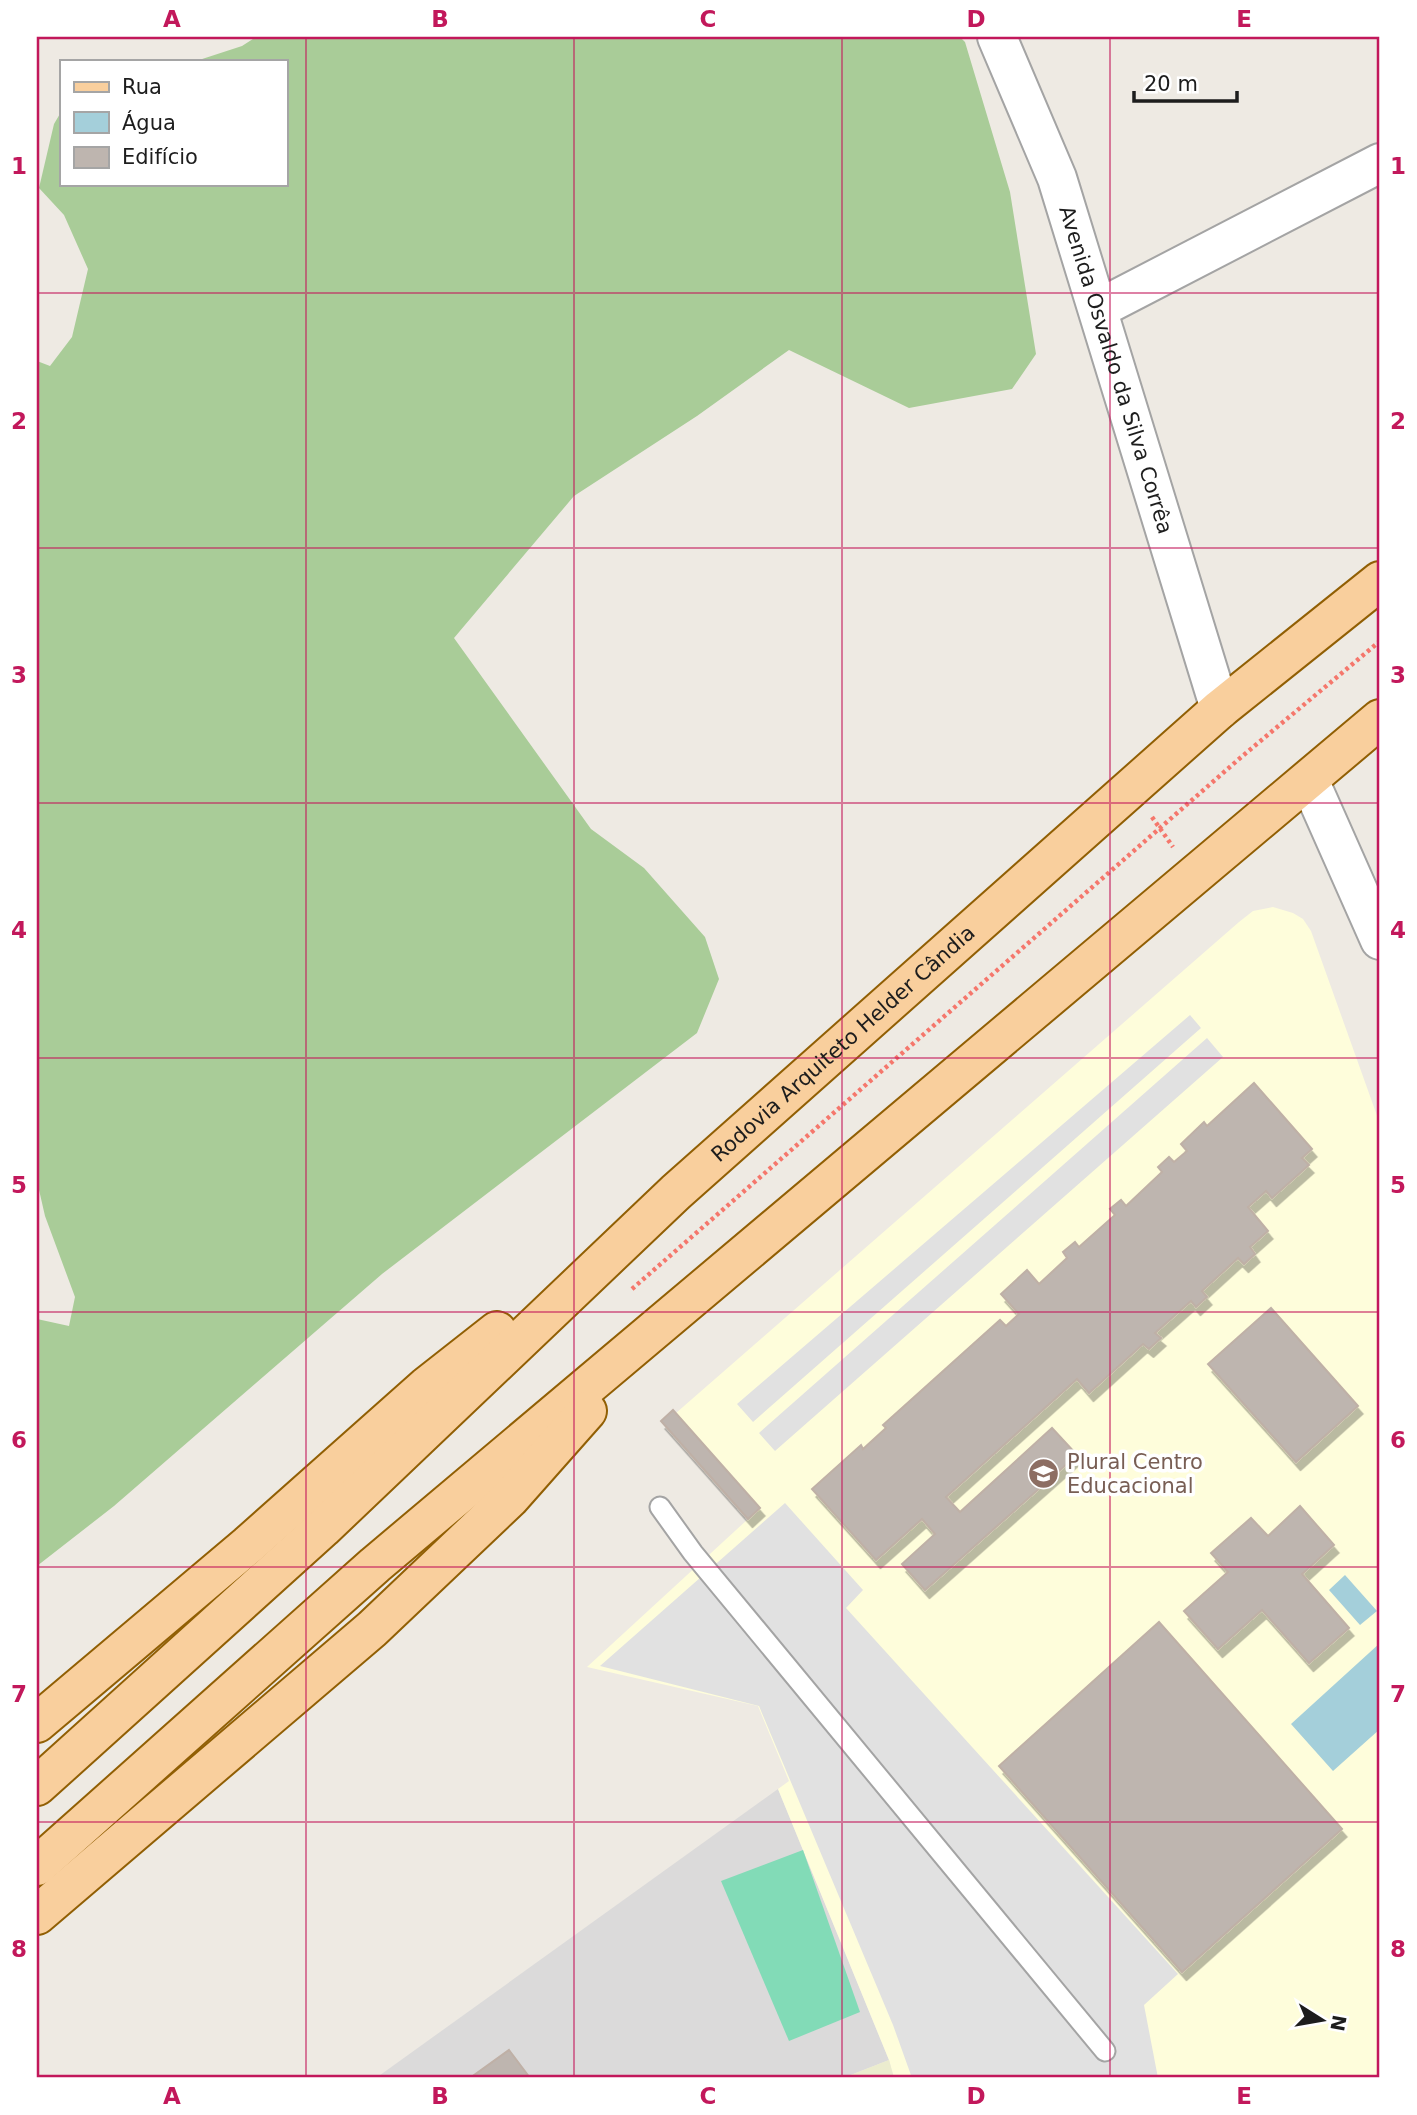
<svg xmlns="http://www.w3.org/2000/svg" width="1417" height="2115" viewBox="0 0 1417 2115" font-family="'DejaVu Sans',sans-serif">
  <defs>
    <filter id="shadow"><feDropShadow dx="4.5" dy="8" stdDeviation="0" flood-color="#0004"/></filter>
  </defs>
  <rect width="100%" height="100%" fill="#eeeae3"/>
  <path fill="#dbdada" d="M778,1789L889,2060L843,2078H376Z"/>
  <path fill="#fefddb" d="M1273,907L1293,913L1303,919L1311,931L1380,1124V2078H894L889,2060L778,1789L789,1781L758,1706L587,1667L748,1519L661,1421L673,1410L676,1413L1239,922L1253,911Z"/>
  <path fill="#ebecce" d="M889,2060L894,2078H843Z"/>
  <path fill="#a9cc98" d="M256,37H960L965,42L1010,192L1036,354L1012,389L909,408L789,350L697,416L574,496L454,638L591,829L644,868L705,937L719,979L697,1033L382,1274L114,1506L37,1566V1319L69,1326L75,1297L45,1216L37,1181V361L50,366L72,337L88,269L64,215L39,188L54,124L61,112V184H285V61H196L242,46Z"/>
  <path fill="#82dbb7" d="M803,1850L860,2012L789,2041L721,1881Z"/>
  <path fill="#e1e1e1" d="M1190,1015L1201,1028L753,1422L737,1404Z
    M1207,1038L1223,1057L775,1451L759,1433Z
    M785,1503L863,1590L846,1608L1178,1974L1144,2005L1158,2078H912L893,2025L759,1706L600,1666Z"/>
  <path fill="#a4cfda" d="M1345,1575L1377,1611L1360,1625L1329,1590Z
    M1380,1643V1729L1333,1771L1291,1724Z"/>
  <path fill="#beb5af" stroke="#bfb0a6" stroke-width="2" filter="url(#shadow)" d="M1254,1083L1312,1149L1302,1158L1309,1165L1272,1198L1266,1191L1248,1207L1268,1231L1250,1247L1255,1254L1244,1264L1238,1258L1202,1291L1207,1297L1196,1307L1191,1301L1155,1333L1161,1338L1149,1349L1143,1344L1089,1393L1077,1379L946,1497L960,1512L1052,1428L1077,1455L925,1590L902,1564L935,1534L922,1519L876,1560L812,1489L861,1445L863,1449L886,1428L883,1425L1000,1320L1006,1326L1019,1314L1001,1294L1027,1270L1039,1284L1067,1258L1063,1252L1075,1242L1079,1247L1115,1215L1110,1209L1121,1200L1126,1206L1162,1172L1158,1167L1169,1157L1174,1162L1187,1151L1181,1144L1204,1122L1207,1126Z
    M1271,1308L1358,1406L1296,1462L1208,1364Z
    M673,1410L760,1508L748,1519L661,1421Z
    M1300,1506L1334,1545L1302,1574L1349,1628L1309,1663L1262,1610L1218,1649L1184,1611L1228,1572L1211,1553L1251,1518L1268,1536Z
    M1159,1622L1342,1829L1182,1972L999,1766Z
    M509,2050L530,2078H470Z"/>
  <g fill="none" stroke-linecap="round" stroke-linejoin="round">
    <defs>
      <path id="service" d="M660,1507L693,1553L1105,2051"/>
      <path id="minor" d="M1098,309L1380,163"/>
      <g id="tertiary">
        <path id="s1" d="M997,37L1057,178L1220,709"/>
        <path d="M1309,780L1380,940"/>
      </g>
      <g id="primary">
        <path d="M37,1723L248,1545L427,1386L497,1331"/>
        <path id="s2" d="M37,1786L323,1528L676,1192L1220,709L1380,581"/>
        <path d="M37,1866L375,1565L1380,719"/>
        <path d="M37,1915L372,1629L510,1498L587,1411"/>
      </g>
    </defs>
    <use href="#service" stroke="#a4a4a4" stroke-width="23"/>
    <use href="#minor" stroke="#a4a4a4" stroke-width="42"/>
    <use href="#tertiary" stroke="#a4a4a4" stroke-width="42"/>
    <use href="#primary" stroke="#915f04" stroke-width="42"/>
    <path stroke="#f5776c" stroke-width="4.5" stroke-dasharray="3.5 3.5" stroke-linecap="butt" d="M1152,817L1173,847
      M632,1289L1239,759L1380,641"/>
    <use href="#service" stroke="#fff" stroke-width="19"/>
    <use href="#minor" stroke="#fff" stroke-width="38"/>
    <use href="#tertiary" stroke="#fff" stroke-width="38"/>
    <use href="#primary" stroke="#f9cf9d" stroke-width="38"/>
  </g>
  <path fill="none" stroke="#c2185b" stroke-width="2" stroke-opacity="0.55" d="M306,37V2078M574,37V2078M842,37V2078M1110,37V2078M37,293H1380M37,548H1380M37,803H1380M37,1058H1380M37,1312H1380M37,1567H1380M37,1822H1380"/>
  <defs>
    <symbol id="school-disc" viewBox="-11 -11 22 22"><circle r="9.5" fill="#8d6e63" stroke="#fff"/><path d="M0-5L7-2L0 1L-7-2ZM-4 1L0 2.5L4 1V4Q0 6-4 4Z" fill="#fff"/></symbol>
  </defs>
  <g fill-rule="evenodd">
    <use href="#school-disc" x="1026" y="1456" width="35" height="35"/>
  </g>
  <g text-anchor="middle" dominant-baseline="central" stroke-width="7" stroke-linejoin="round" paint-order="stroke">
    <g font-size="21" fill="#1d1d1d" stroke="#fff">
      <text stroke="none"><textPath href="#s1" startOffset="354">Avenida Osvaldo da Silva Corrêa</textPath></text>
      <text stroke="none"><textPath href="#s2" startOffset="1096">Rodovia Arquiteto Helder Cândia</textPath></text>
    </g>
    <g font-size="21" fill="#785e54" stroke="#fff" text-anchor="start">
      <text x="1067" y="1462">Plural Centro<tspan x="1067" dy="24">Educacional</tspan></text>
    </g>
  </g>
  <rect width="1417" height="2115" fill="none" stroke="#ffffff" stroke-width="77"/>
  <rect x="60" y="60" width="228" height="126" fill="#ffffff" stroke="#a5a5a5" stroke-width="2"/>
  <rect x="74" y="82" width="35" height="10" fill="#f9cf9d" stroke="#a5a5a5" stroke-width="2"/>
  <text x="122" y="94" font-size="21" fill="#1d1d1d">Rua</text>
  <rect x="74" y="112" width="35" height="21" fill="#a4cfda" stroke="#a5a5a5" stroke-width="2"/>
  <text x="122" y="130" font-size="21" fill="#1d1d1d">Água</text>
  <rect x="74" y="147" width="35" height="21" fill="#beb5af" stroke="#a5a5a5" stroke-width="2"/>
  <text x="122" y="164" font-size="21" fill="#1d1d1d">Edifício</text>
  <g transform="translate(1322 2020) rotate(101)" stroke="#ffffff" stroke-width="5" paint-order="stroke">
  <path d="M0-5L12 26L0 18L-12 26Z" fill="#1d1d1d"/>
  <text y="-10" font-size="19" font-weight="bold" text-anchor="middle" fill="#1d1d1d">N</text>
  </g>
  <path d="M1134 91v10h103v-10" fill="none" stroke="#1d1d1d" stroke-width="3.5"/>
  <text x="1144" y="91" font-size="21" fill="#1d1d1d" stroke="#ffffff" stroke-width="5" paint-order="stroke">20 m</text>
  <rect x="38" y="38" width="1340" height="2038" fill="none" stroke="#c2185b" stroke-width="2.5"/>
  <g font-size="23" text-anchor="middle" font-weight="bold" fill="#c2185b">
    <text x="172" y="27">A</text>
    <text x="440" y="27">B</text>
    <text x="708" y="27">C</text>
    <text x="976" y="27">D</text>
    <text x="1244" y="27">E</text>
    <text x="19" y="174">1</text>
    <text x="1398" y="174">1</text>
    <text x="19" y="429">2</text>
    <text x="1398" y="429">2</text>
    <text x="19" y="683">3</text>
    <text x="1398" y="683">3</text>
    <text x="19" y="938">4</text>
    <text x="1398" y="938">4</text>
    <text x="19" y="1193">5</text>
    <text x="1398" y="1193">5</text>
    <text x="19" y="1448">6</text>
    <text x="1398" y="1448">6</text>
    <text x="19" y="1702">7</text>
    <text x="1398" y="1702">7</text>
    <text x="19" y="1957">8</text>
    <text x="1398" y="1957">8</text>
    <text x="172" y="2104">A</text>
    <text x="440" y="2104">B</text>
    <text x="708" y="2104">C</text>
    <text x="976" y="2104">D</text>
    <text x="1244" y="2104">E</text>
  </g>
</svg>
